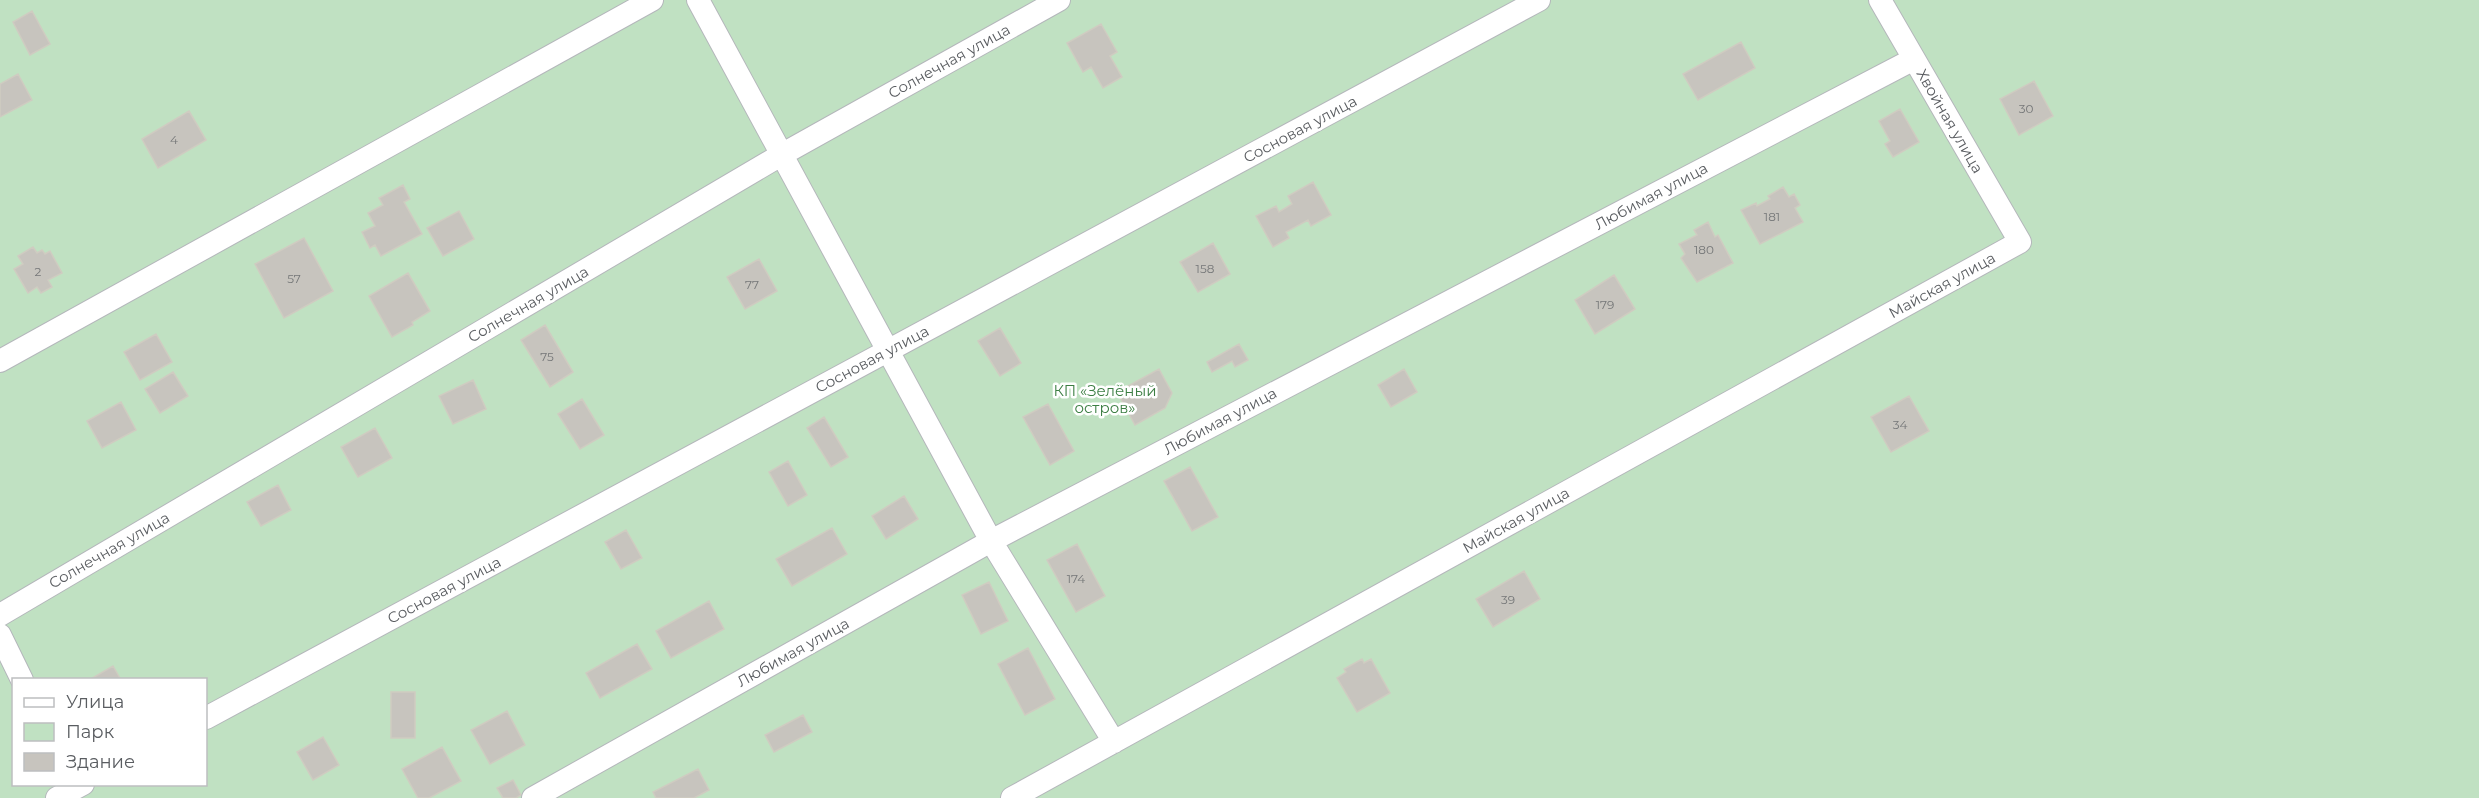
<svg xmlns="http://www.w3.org/2000/svg" width="2479" height="798" viewBox="0 0 2479 798" font-family="Montserrat,sans-serif">
  <rect width="100%" height="100%" fill="#ebeae2"/>
  <path fill="#c0e1c2" fill-rule="evenodd" d="M0,0H2479V798H0ZM14,680H206V784H14Z"/>
  <path fill="#c7c4be" stroke="#cfccc1" stroke-width="1.5" d="M32,11L50,44L30,55L13,22Z
    M1101,24L1117,52L1110,56L1122,77L1103,88L1091,67L1083,72L1067,43Z
    M1741,42L1755,68L1698,100L1683,74Z
    M18,74L32,100L0,117V84Z
    M2034,81L2053,116L2019,135L2000,99Z
    M1900,109L1919,142L1893,157L1885,144L1890,141L1879,121Z
    M189,111L206,140L158,168L142,139Z
    M1313,182L1331,215L1311,226L1308,220L1286,232L1289,238L1273,247L1256,216L1276,206L1279,212L1292,204L1288,196Z
    M403,185L410,199L404,202L422,234L381,256L375,245L370,248L362,232L375,226L368,213L383,205L379,198Z
    M1783,187L1789,197L1794,194L1800,205L1795,208L1803,222L1760,244L1741,210L1756,203L1757,206L1770,199L1768,196Z
    M459,211L474,239L443,256L427,228Z
    M1708,222L1715,237L1718,235L1733,263L1697,282L1681,258L1685,254L1679,244L1697,235L1694,230Z
    M304,238L333,291L284,318L255,264Z
    M1213,243L1230,274L1198,292L1180,262Z
    M33,247L37,253L42,250L45,254L50,251L62,273L48,280L52,287L41,293L37,287L28,293L14,269L23,264L18,256Z
    M759,259L777,291L745,309L727,277Z
    M408,273L430,311L412,322L413,325L392,337L369,296Z
    M1614,275L1635,309L1595,334L1575,300Z
    M545,325L573,372L550,387L521,340Z
    M1000,328L1021,363L1000,376L978,341Z
    M156,334L172,362L140,380L124,352Z
    M1239,344L1248,360L1235,367L1232,361L1212,372L1207,362Z
    M1159,369L1172,393L1165,408L1135,425L1117,392Z
    M1404,369L1417,392L1391,407L1378,385Z
    M173,372L188,396L160,413L145,389Z
    M473,380L486,409L453,424L439,396Z
    M1909,396L1929,431L1891,452L1871,417Z
    M582,399L604,435L580,449L558,414Z
    M121,402L136,430L102,448L87,421Z
    M1048,404L1074,451L1050,465L1023,417Z
    M824,417L848,457L831,467L807,428Z
    M375,428L392,458L358,477L341,447Z
    M788,461L807,495L788,506L769,472Z
    M1190,467L1218,517L1192,531L1164,481Z
    M278,485L291,510L261,526L247,502Z
    M904,496L918,519L886,539L872,516Z
    M832,528L847,554L792,586L776,559Z
    M626,530L642,558L621,569L605,542Z
    M1077,544L1105,596L1076,612L1047,560Z
    M1524,571L1540,599L1493,627L1476,599Z
    M989,582L1008,621L981,634L962,595Z
    M709,601L724,629L671,658L656,631Z
    M637,644L652,669L600,698L586,673Z
    M1028,648L1055,699L1025,715L998,664Z
    M1362,659L1364,663L1371,659L1390,693L1357,712L1337,678L1346,672L1344,669Z
    M113,666L121,680H89Z
    M391,692H415V738H391Z
    M507,711L525,745L490,764L471,730Z
    M803,715L812,732L774,752L765,735Z
    M323,737L339,765L313,780L297,752Z
    M442,747L461,781L429,798H418L402,769Z
    M698,769L709,790L694,798H656L653,792Z
    M513,780L521,795L516,798H503L497,788Z"/>
  <g fill="none" stroke-linecap="round" stroke-linejoin="round">
    <defs>
      <path id="minor" d="M698,0L991,541L1114,742
        M0,361L652,0
        M0,615L781,155L1059,0
        M0,635L22,680
        M206,718L1539,0
        M57,798L83,784
        M533,798L991,541L1914,59
        M1012,798L2020,242L1880,0"/>
    </defs>
    <use href="#minor" stroke="#b4b7bb" stroke-width="24"/>
    <use href="#minor" stroke="#fff" stroke-width="22"/>
  </g>
  <g text-anchor="middle" dominant-baseline="central" stroke-width="5" stroke-linejoin="round" paint-order="stroke">
    <g font-size="12" fill="#757778">
      <text x="2026" y="108">30</text>
      <text x="174" y="139">4</text>
      <text x="1772" y="216">181</text>
      <text x="1704" y="249">180</text>
      <text x="1205" y="268">158</text>
      <text x="38" y="271">2</text>
      <text x="294" y="278">57</text>
      <text x="752" y="284">77</text>
      <text x="1605" y="304">179</text>
      <text x="547" y="356">75</text>
      <text x="1900" y="424">34</text>
      <text x="1076" y="578">174</text>
      <text x="1508" y="599">39</text>
    </g>
    <g font-size="15" fill="#5a5d61" stroke="#fff">
      <text transform="translate(949 61) rotate(-29)">Солнечная улица</text>
      <text transform="translate(1950 121) rotate(60)">Хвойная улица</text>
      <text transform="translate(1300 129) rotate(-28)">Сосновая улица</text>
      <text transform="translate(1651 196) rotate(-28)">Любимая улица</text>
      <text transform="translate(1942 285) rotate(-29)">Майская улица</text>
      <text transform="translate(528 304) rotate(-30)">Солнечная улица</text>
      <text transform="translate(872 359) rotate(-28)">Сосновая улица</text>
      <text transform="translate(1220 421) rotate(-28)">Любимая улица</text>
      <text transform="translate(1516 520) rotate(-29)">Майская улица</text>
      <text transform="translate(109 550) rotate(-30)">Солнечная улица</text>
      <text transform="translate(444 590) rotate(-28)">Сосновая улица</text>
      <text transform="translate(793 652) rotate(-29)">Любимая улица</text>
    </g>
    <g font-size="15" fill="#3c7e43" stroke="#fff">
      <text x="1105" y="390">КП «Зелёный<tspan x="1105" dy="17">остров»</tspan></text>
    </g>
  </g>
  <rect x="12" y="678" width="195" height="108" fill="#ffffff" stroke="#bdbec0" stroke-width="1.5"/>
  <rect x="24" y="698" width="30" height="9" fill="#ffffff" stroke="#bdbec0" stroke-width="1.5"/>
  <text x="66" y="708" font-size="18" fill="#5a5d61">Улица</text>
  <rect x="24" y="723" width="30" height="18" fill="#c0e1c2" stroke="#bdbec0" stroke-width="1.5"/>
  <text x="66" y="738" font-size="18" fill="#5a5d61">Парк</text>
  <rect x="24" y="753" width="30" height="18" fill="#c7c4be" stroke="#bdbec0" stroke-width="1.5"/>
  <text x="66" y="768" font-size="18" fill="#5a5d61">Здание</text>
</svg>
